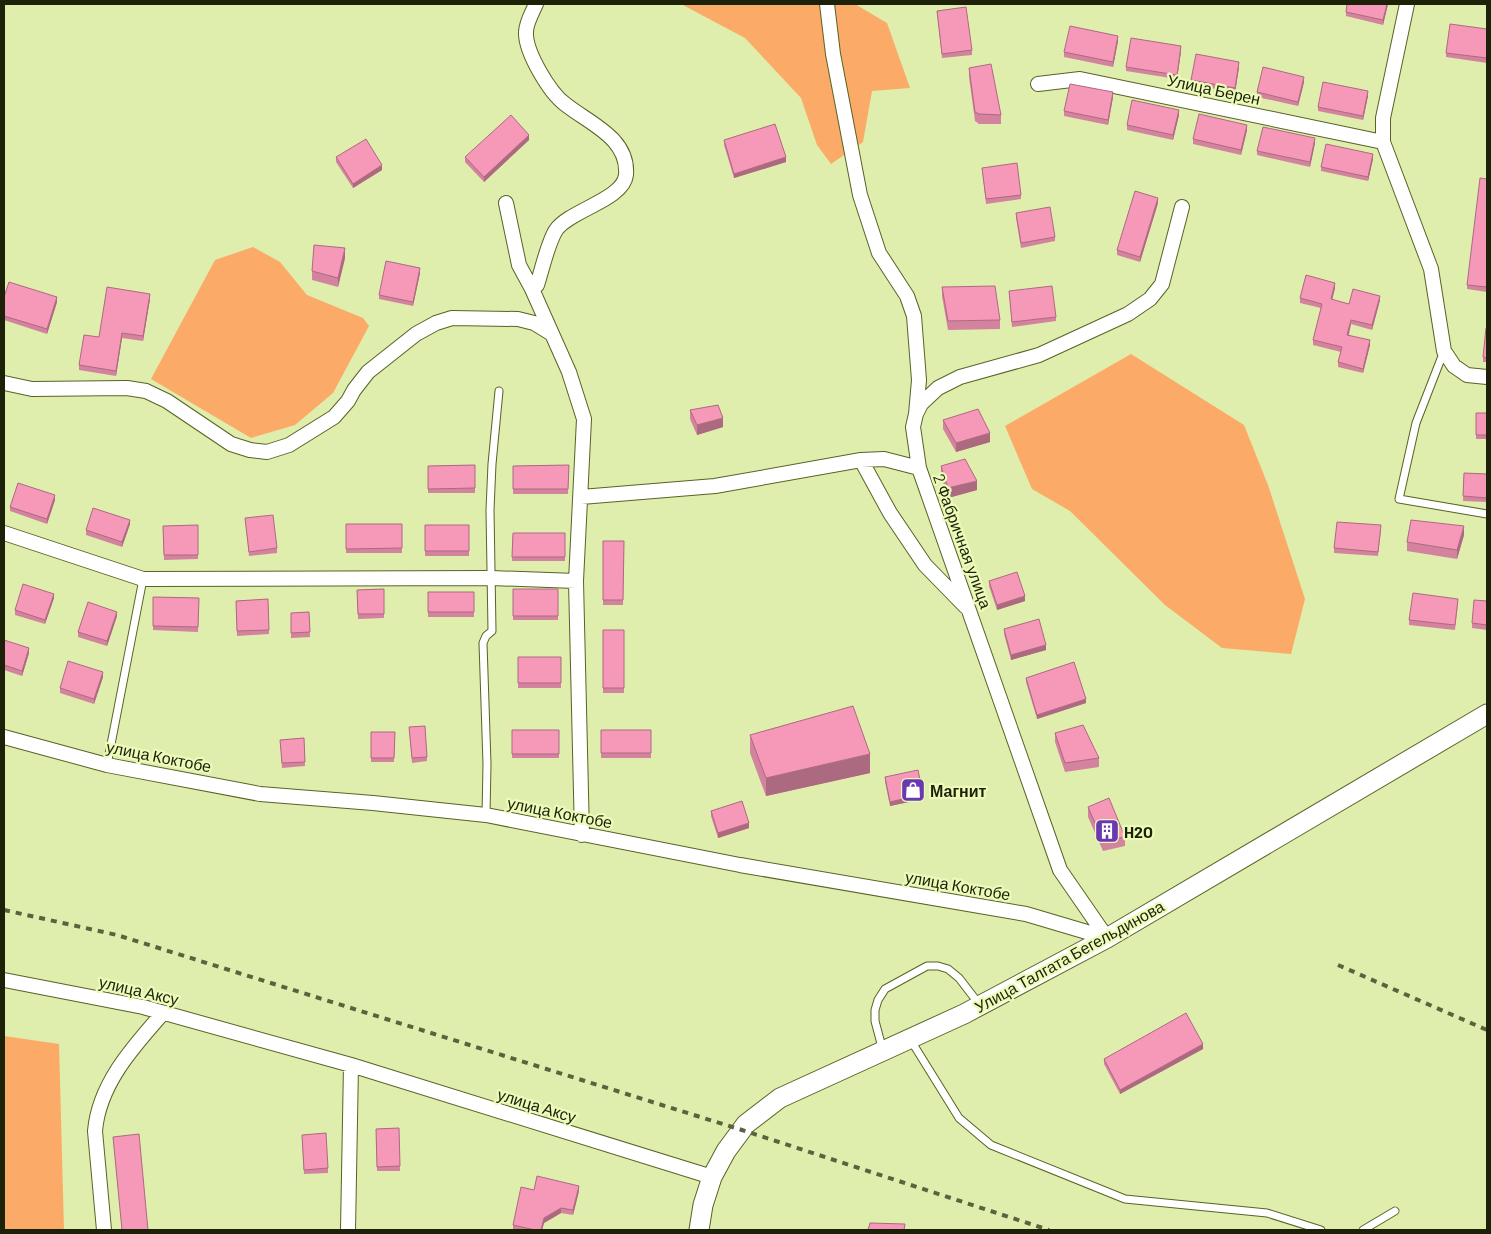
<svg xmlns="http://www.w3.org/2000/svg" width="1491" height="1234" viewBox="0 0 1491 1234" font-family="Barlow,sans-serif">
  <rect width="100%" height="100%" fill="#dfedad"/>
  <path fill="#fcaa68" d="M681,4H855L887,23L910,88L872,91L863,142L831,164L817,145L801,98L745,38Z
    M253,247L280,262L307,295L363,318L369,326L333,393L295,425L251,438L151,379L215,260Z
    M1131,354L1244,425L1268,485L1305,599L1291,654L1222,648L1165,605L1070,511L1032,489L1005,426Z
    M4,1036L59,1044L64,1230H4Z"/>
  <g fill="none" stroke-linecap="round" stroke-linejoin="round">
    <defs>
      <path id="lane" d="M1444,351L1416,423L1399,499L1487,514
        M107,765L143,579
        M486,815L487,764L483,643L486,636L492,631L490,510L492,464L499,391
        M910,1039L959,1118L991,1145L1125,1199L1267,1213L1321,1230
        M883,1051L875,1021V1010L878,1000L885,989L927,966H938L948,969L959,978L979,1004
        M1363,1230L1395,1211"/>
      <path id="street" d="M827,4L833,54L860,195L879,253L907,296L914,316L919,380L916,414
        M1407,4L1383,118V142L1431,269L1444,351L1454,366L1467,375L1487,377
        M1038,84L1080,79L1383,142
        M506,203L519,265L532,289L569,372L584,419L576,581L582,835
        M532,289L537,285C542,270 548,242 556,230C570,210 623,200 626,175C629,138 590,124 565,104C550,93 525,52 526,32C526,23 532,13 536,4
        M4,383L32,389L127,388L146,391L167,401L231,444L250,450L267,452L289,445L334,417L348,401L354,390L368,372L416,334L436,323L452,318L518,319L534,323L552,334
        M861,460L890,513L925,565L966,607
        M919,468L913,427L916,414L921,404L938,388L960,377L1039,355L1128,314L1150,299L1162,284L1182,207
        M581,497L715,486L861,460L884,459L919,468L1060,870L1107,938
        M4,533L143,579L491,578L576,581
        M4,737L107,765L260,794L373,803L486,815L740,865L1026,914L1107,938
        M4,980L143,1007L351,1065L712,1177
        M104,1230L95,1131C99,1084 133,1047 163,1013
        M348,1230L351,1065"/>
      <path id="secondary" d="M699,1230L703,1205L712,1177L726,1151L746,1124L780,1098L964,1014L1107,938L1487,714"/>
    </defs>
    <use href="#lane" stroke="#586326" stroke-width="9"/>
    <use href="#street" stroke="#586326" stroke-width="16"/>
    <use href="#secondary" stroke="#586326" stroke-width="21"/>
    <use href="#lane" stroke="#fff" stroke-width="7"/>
    <use href="#street" stroke="#fff" stroke-width="14"/>
    <use href="#secondary" stroke="#fff" stroke-width="19"/>
    <path stroke="#5b633e" stroke-width="4" stroke-dasharray="6 6" stroke-linecap="butt" d="M4,910L117,935L742,1130L1049,1230
      M1338,965L1487,1030"/>
  </g>
  <path fill="#d4839e" d="M1347,4H1388L1383,25L1346,16V12Z
    M937,11L972,50V55L942,58Z
    M1487,29V63L1446,57V53Z
    M1118,41L1113,67L1064,57V52Z
    M1181,51L1177,79L1126,71V67Z
    M1239,67L1235,93L1191,84V80Z
    M969,68L1001,115V124H979L975,121L969,77Z
    M1304,82L1298,106L1257,97V92Z
    M1368,96L1363,120L1318,111V107Z
    M1113,97L1108,125L1064,116V111Z
    M1179,115L1173,140L1127,130V125Z
    M1247,130L1241,155L1193,144V139Z
    M529,140L484,182L465,162V157Z
    M724,140L786,162L734,178L724,145Z
    M1315,143L1310,167L1257,155V151Z
    M336,157L382,170L353,188L336,162Z
    M1373,159L1368,181L1321,171V167Z
    M982,168L1021,195V199L986,204Z
    M1487,179V292L1467,289V285Z
    M1158,203L1140,262L1117,255V250Z
    M1016,213L1055,237V241L1021,248L1016,218Z
    M345,258L338,287L312,280V271Z
    M420,273L413,306L379,299V295Z
    M942,287L1000,320V329L948,330L942,296Z
    M1335,288L1332,300L1349,304L1380,300L1372,330L1351,324L1349,335L1370,345L1363,373L1338,367V362L1341,352L1313,345V340L1321,308L1300,303V298Z
    M1009,291L1056,317V321L1012,327Z
    M4,297L57,302L47,334L4,320Z
    M150,299L143,341L122,338L116,376L79,370V365L99,337Z
    M1487,328V362H1483V357Z
    M690,410L723,427L697,435L690,419Z
    M1476,413H1487V439H1476Z
    M943,420L990,442L956,452L943,429Z
    M475,465V493H428V466Z
    M569,465L568,494H513V466Z
    M941,466L977,490L948,498L941,475Z
    M1464,473L1487,474V502L1463,501Z
    M55,500L47,524L10,511V507Z
    M245,518L277,548V553L249,556Z
    M130,524L122,547L86,535V530Z
    M346,524H402V553H346Z
    M198,525V559L164,560L163,526Z
    M425,525H469V556H425Z
    M1381,530L1378,556L1334,553V548Z
    M513,533H565V561H512Z
    M1464,535L1457,559L1407,551V542Z
    M603,541H624L623,605H603Z
    M989,581L1025,601L997,610L989,586Z
    M384,589V618L358,619L357,590Z
    M513,589H558V620H513Z
    M428,592H474V617H428Z
    M153,597L199,598L198,632L153,630Z
    M54,598L45,624L15,615V610Z
    M268,599L269,634L237,636L236,601Z
    M1487,601V630L1472,628V623Z
    M1458,603L1455,630L1409,625V620Z
    M309,612L310,637L291,638V613Z
    M117,616L107,646L78,637V632Z
    M1004,629L1046,650L1011,660L1004,634Z
    M603,630H624V693H603Z
    M4,640L29,653L22,676L4,670Z
    M518,657H561V688H518Z
    M103,677L94,704L60,693V688Z
    M1026,678L1086,703L1037,719L1026,682Z
    M409,727L427,757V761L412,763Z
    M512,730H559V758H512Z
    M601,730H651V758H601Z
    M371,732H395L394,762H371Z
    M1055,733L1099,758V767L1065,772L1055,742Z
    M750,735L870,773L766,796L750,753Z
    M304,738L305,766L282,768L280,740Z
    M885,777L923,799L890,806L885,782Z
    M1088,807L1125,837V846L1103,851L1088,817Z
    M711,811L749,828L718,838L711,816Z
    M1203,1049L1120,1094L1104,1064V1059Z
    M399,1128L400,1171H377L376,1129Z
    M302,1139L328,1168V1173L304,1174Z
    M534,1190L579,1191L573,1215L561,1213L544,1223L542,1230H513V1225Z"/>
  <path fill="#ac6a81" d="M1387,4H1388L1383,25V20Z
    M1118,36V41L1113,67V62Z
    M1181,46V51L1177,79V75Z
    M1239,62V67L1235,93V88Z
    M1304,77V82L1298,106V102Z
    M1368,91V96L1363,120V116Z
    M1113,92V97L1108,125V120Z
    M1179,110V115L1173,140V135Z
    M1247,125V130L1241,155V150Z
    M529,135V140L484,182V177Z
    M1315,138V143L1310,167V162Z
    M1373,154V159L1368,181V177Z
    M786,157V162L734,178V174Z
    M382,165V170L353,188V184Z
    M1158,198V203L1140,262V257Z
    M345,248V258L338,287V278Z
    M420,268V273L413,306V302Z
    M1335,283V288L1331,304V299Z
    M150,294V299L143,341V336Z
    M1380,296V300L1372,330V325Z
    M57,297V302L47,334V329Z
    M1351,320V324L1347,339V335Z
    M122,333V338L116,376V371Z
    M1370,340V345L1363,373V369Z
    M723,418V427L697,435V425Z
    M990,433V442L956,452V443Z
    M977,481V490L948,498V488Z
    M55,495V500L47,524V519Z
    M130,520V524L122,547V542Z
    M1464,526V535L1457,559V550Z
    M54,594V598L45,624V620Z
    M1025,596V601L997,610V605Z
    M117,612V616L107,646V641Z
    M1046,645V650L1011,660V655Z
    M29,648V653L22,676V671Z
    M103,672V677L94,704V699Z
    M1086,699V703L1037,719V715Z
    M870,754V773L766,796V778Z
    M923,794V799L890,806V802Z
    M749,823V828L718,838V833Z
    M1203,1044V1049L1120,1094V1090Z
    M579,1186V1191L573,1215V1210Z
    M561,1208V1213L544,1223L542,1230H541L544,1218Z"/>
  <path fill="#f698b8" stroke="#ac6a81" d="M1347,4H1387L1383,20L1346,12Z
    M966,7L972,50L942,54L937,11Z
    M1450,24L1487,29V58L1446,53Z
    M1070,26L1118,36L1113,62L1064,52Z
    M1131,38L1181,46L1177,75L1126,67Z
    M1196,54L1239,62L1235,88L1191,80Z
    M991,64L1001,115L979,114L975,112L969,68Z
    M1263,67L1304,77L1298,102L1257,92Z
    M1323,82L1368,91L1363,116L1318,107Z
    M1070,84L1113,92L1108,120L1064,111Z
    M1132,100L1179,110L1173,135L1127,125Z
    M1199,114L1247,125L1241,150L1193,139Z
    M511,115L529,135L484,177L465,157Z
    M775,124L786,157L734,174L724,140Z
    M1263,127L1315,138L1310,162L1257,151Z
    M366,139L382,165L353,184L336,157Z
    M1326,144L1373,154L1368,177L1321,167Z
    M1017,163L1021,195L986,199L982,168Z
    M1480,178L1487,179V287L1467,285Z
    M1135,191L1158,198L1140,257L1117,250Z
    M1050,207L1055,237L1021,243L1016,213Z
    M314,245L345,248L338,278L312,271Z
    M386,261L420,268L413,302L379,295Z
    M1306,275L1335,283L1331,299L1349,304L1353,289L1380,296L1372,325L1351,320L1347,335L1370,340L1363,369L1338,362L1342,347L1313,340L1322,304L1300,298Z
    M9,282L57,297L47,329L4,316V297Z
    M995,286L1000,320L948,321L942,287Z
    M1052,286L1056,317L1012,322L1009,291Z
    M107,287L150,294L143,336L122,333L116,371L79,365L84,335L99,337Z
    M1486,328H1487V358L1483,357Z
    M718,405L723,418L697,425L690,410Z
    M978,409L990,433L956,443L943,420Z
    M1476,413H1487V435H1476Z
    M965,459L977,481L948,488L941,466Z
    M475,465V488L428,489V466Z
    M569,465L568,489H513V466Z
    M1464,473L1487,474V498L1463,496Z
    M18,483L55,495L47,519L10,507Z
    M93,508L130,520L122,542L86,530Z
    M273,515L277,548L249,552L245,518Z
    M1411,520L1464,526L1457,550L1407,542Z
    M1337,522L1381,525L1378,552L1334,548Z
    M346,524H402V548L346,549Z
    M198,525V555H164L163,526Z
    M425,525H469V551H425Z
    M513,533H565V557H512Z
    M603,541H624L623,600H603Z
    M1017,572L1025,596L997,605L989,581Z
    M23,584L54,594L45,620L15,610Z
    M384,589V614H358L357,590Z
    M513,589H558V616H513Z
    M428,592H474V612H428Z
    M1413,593L1458,599L1455,625L1409,620Z
    M153,597L199,598L198,627L153,626Z
    M268,599L269,630L237,631L236,601Z
    M1474,600L1487,601V625L1472,623Z
    M88,602L117,612L107,641L78,632Z
    M309,612L310,632L291,633V613Z
    M1039,619L1046,645L1011,655L1004,629Z
    M603,630H624V688H603Z
    M4,640L29,648L22,671L4,665Z
    M518,657H561V683H518Z
    M68,661L103,672L94,699L60,688Z
    M1074,662L1086,699L1037,715L1026,678Z
    M853,706L870,754L766,778L750,735Z
    M1083,725L1099,758L1065,763L1055,733Z
    M425,726L427,757L412,758L409,727Z
    M512,730H559V754H512Z
    M601,730H651V753H601Z
    M371,732H395L394,758H371Z
    M304,738L305,762L282,763L280,740Z
    M918,770L923,794L890,802L885,777Z
    M1109,798L1125,837L1103,841L1088,807Z
    M742,801L749,823L718,833L711,811Z
    M1186,1013L1203,1044L1120,1090L1104,1059Z
    M399,1128L400,1166L377,1167L376,1129Z
    M326,1133L328,1168L304,1170L302,1135Z
    M139,1134L148,1230H122L113,1137Z
    M537,1176L579,1186L573,1210L561,1208L544,1218L541,1230H535L513,1225L521,1187L534,1190Z
    M870,1223L905,1224L904,1230H868Z"/>
  <defs>
    <symbol id="shop-square" viewBox="-11 -11 22 22"><rect x="-9" y="-9" width="18" height="18" rx="4" fill="#6a39b0" stroke="#ecfbba"/><path d="M-5-2.5h2.3a2.7 3.5 0 0 1 5.4 0H5L5.5 6h-11ZM-1.5-2.5h3a1.5 2.3 0 0 0-3 0Z" fill="#fff"/></symbol>
    <symbol id="building-square" viewBox="-11 -11 22 22"><rect x="-9" y="-9" width="18" height="18" rx="4" fill="#6a39b0" stroke="#ecfbba"/><path d="M-4-6H4V6H1V3H-1V6H-4ZM-2.5-4.3h1.7v1.8h-1.7ZM.8-4.3h1.7v1.8H.8ZM-2.5-1h1.7V.8h-1.7ZM.8-1h1.7V.8H.8Z" fill="#fff"/></symbol>
  </defs>
  <g fill-rule="evenodd">
    <use href="#shop-square" x="899" y="776" width="28" height="28"/>
    <use href="#building-square" x="1093" y="817" width="28" height="28"/>
  </g>
  <g text-anchor="middle" dominant-baseline="central" stroke-width="4.5" stroke-linejoin="round" paint-order="stroke">
    <g font-size="16" fill="#1c2108" stroke="#ecfbba">
      <text transform="translate(1214 89) rotate(12)">Улица Берен</text>
      <text transform="translate(963 541) rotate(70)">2 Фабричная улица</text>
      <text transform="translate(159 756) rotate(11)">улица Коктобе</text>
      <text transform="translate(560 812) rotate(11)">улица Коктобе</text>
      <text transform="translate(958 885) rotate(10)">улица Коктобе</text>
      <text transform="translate(1069 956) rotate(-29)">Улица Талгата Бегельдинова</text>
      <text transform="translate(139 990) rotate(13)">улица Аксу</text>
      <text transform="translate(537 1105) rotate(17)">улица Аксу</text>
    </g>
    <g font-size="16" font-weight="bold" fill="#1c2108" stroke="#ecfbba" text-anchor="start">
      <text x="930" y="790">Магнит</text>
      <text x="1124" y="831">H2O</text>
    </g>
  </g>
  <rect width="1491" height="1234" fill="none" stroke="#1c2108" stroke-width="10"/>
</svg>
